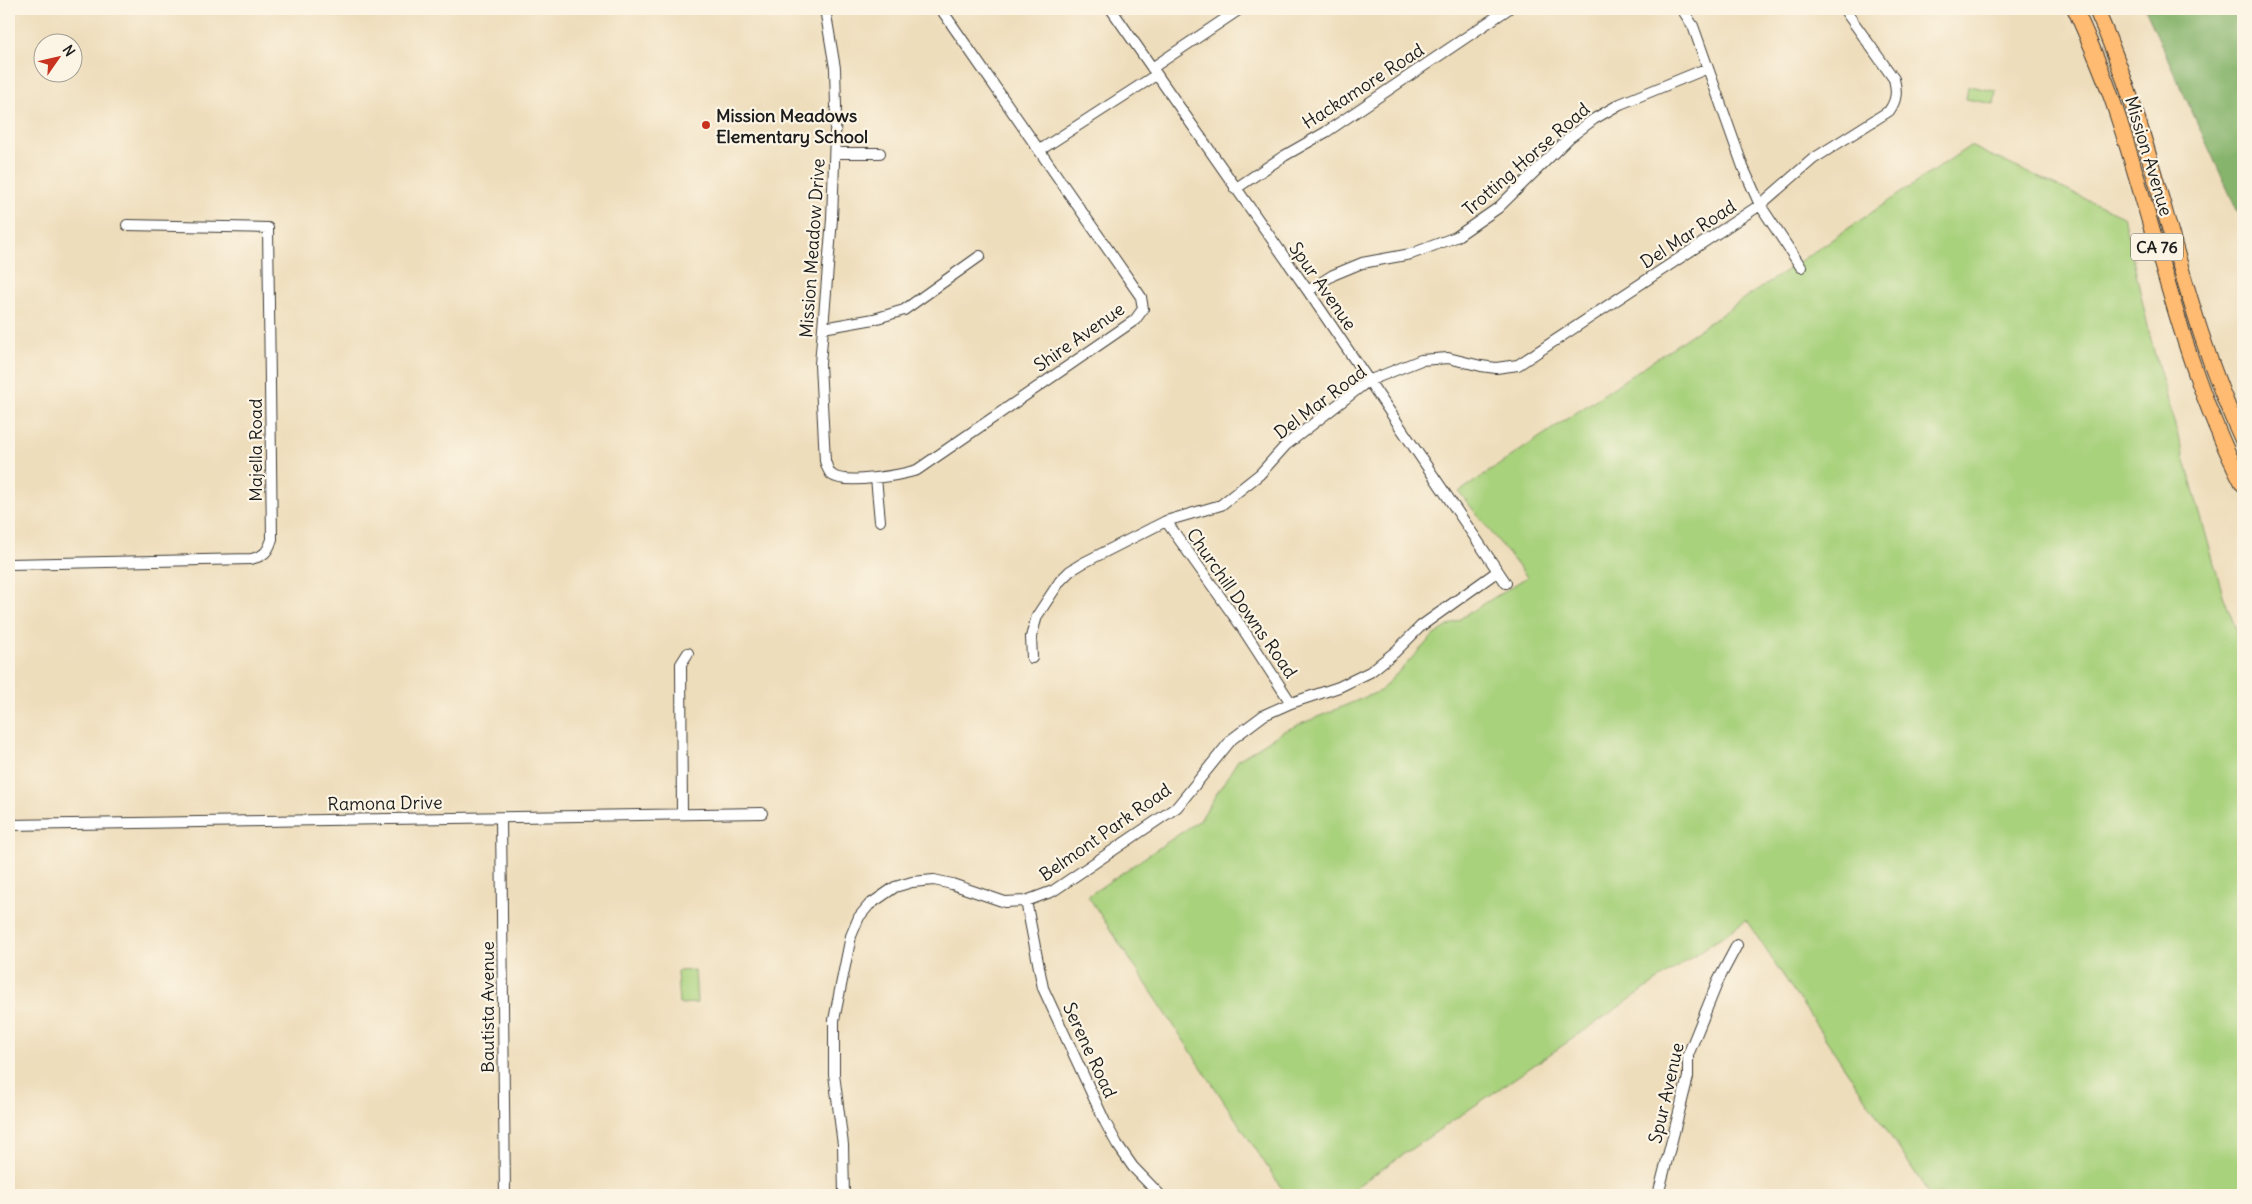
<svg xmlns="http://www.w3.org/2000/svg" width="2252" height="1204" viewBox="0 0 2252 1204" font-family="Delius,sans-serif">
  <rect width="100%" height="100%" fill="#fcf5e5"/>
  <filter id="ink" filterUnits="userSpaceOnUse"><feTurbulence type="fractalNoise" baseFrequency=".02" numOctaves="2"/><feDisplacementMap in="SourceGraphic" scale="10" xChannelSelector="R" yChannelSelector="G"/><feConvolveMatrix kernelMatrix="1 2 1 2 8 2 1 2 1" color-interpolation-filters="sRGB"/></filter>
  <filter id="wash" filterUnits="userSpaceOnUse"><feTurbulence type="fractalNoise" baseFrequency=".0096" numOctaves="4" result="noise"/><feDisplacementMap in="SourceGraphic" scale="20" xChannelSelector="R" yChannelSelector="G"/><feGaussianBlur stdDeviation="1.12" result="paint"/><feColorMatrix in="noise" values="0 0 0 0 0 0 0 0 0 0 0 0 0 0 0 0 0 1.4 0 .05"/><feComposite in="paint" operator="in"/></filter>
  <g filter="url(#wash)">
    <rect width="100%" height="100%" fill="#edb"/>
    <path fill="#a9d27d" stroke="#62774c" d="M1968,86L1996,91L1994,104L1966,99Z
      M1970,146L2123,216L2152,344L2223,595L2243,648V1195H1930L1746,920L1344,1195H1286L1088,896L1200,820L1238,760L1284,731L1380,691L1434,635L1527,577L1459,492Z
      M695,970L697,1003L679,1004L677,971Z"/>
    <path fill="#86b46c" stroke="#516844" d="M2145,9H2243V223Z"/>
  </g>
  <g filter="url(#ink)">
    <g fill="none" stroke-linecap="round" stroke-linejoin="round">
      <defs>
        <path id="minor" d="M825,9L835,68L836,106L832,219L820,364L825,461C827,466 828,472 832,475C845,485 901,475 917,470L1135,320L1143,309L1141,297L941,9
          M1111,9L1308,291L1506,583
          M1682,9L1693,26L1743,167L1760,205L1801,267
          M1152,68L1240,9
          M1040,150L1156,75
          M835,153H880
          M1235,189L1284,156L1326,132L1508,9
          M1308,291L1333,275L1362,263L1411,254L1456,237L1498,208L1569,138L1594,119L1620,104L1708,68
          M823,328L874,319L904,310L980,256
          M876,478L880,521
          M1166,521L1241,626L1291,703
          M9,564L251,559C264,556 268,552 272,539L268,228L127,225
          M1032,658L1031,637L1037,616L1060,581L1070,571L1083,563L1166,521L1221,505L1260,474L1286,445L1368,381L1421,360L1448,358L1481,366L1496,368L1518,365L1760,205L1813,159L1889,111C1897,100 1897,91 1894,79L1844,9
          M682,814L681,664L688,653
          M501,818L505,1195
          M9,825L762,813
          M1026,901L1043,988L1105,1122L1117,1144L1133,1167L1160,1195
          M844,1195L843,1145L834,1074V1020L851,936L859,917L869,905L895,887L912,882L934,880L952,884L1005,902L1026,901L1053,891L1177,807L1232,739L1264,715L1291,703L1339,687L1370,672L1395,652L1421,626L1498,571
          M1658,1195L1688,1077V1055L1718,981L1737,945"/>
        <path id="highway" d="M2075,9C2090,42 2105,76 2116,111C2158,236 2182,367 2243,484
          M2096,9C2159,148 2178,303 2243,441"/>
      </defs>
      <use href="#minor" stroke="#3c3934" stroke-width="12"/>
      <use href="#highway" stroke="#3c3934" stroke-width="17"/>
      <use href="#minor" stroke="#fff" stroke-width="10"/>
      <use href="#highway" stroke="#ffbb71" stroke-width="15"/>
    </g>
  </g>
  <circle fill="#c8321e" stroke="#fcf5e5" stroke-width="2" cx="706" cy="125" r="5"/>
  <g text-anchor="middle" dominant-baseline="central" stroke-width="4.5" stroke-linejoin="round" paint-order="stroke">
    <rect fill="#fcf5e5" stroke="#5f5d58" stroke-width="1" x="2131" y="233.5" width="52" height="27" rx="4"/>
    <g font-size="16" font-weight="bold" fill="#1c1c1c">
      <text x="2157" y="247">CA 76</text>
    </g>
    <g font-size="18" fill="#1c1c1c" stroke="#fcf5e5">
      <text transform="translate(1363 86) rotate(-33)">Hackamore Road</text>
      <text transform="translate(2149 156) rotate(73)">Mission Avenue</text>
      <text transform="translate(1526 159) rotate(-41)">Trotting Horse Road</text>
      <text transform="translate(1688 234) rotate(-33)">Del Mar Road</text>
      <text transform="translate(812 248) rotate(-86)">Mission Meadow Drive</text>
      <text transform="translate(1323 286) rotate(55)">Spur Avenue</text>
      <text transform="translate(1079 337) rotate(-35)">Shire Avenue</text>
      <text transform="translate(1320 402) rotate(-37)">Del Mar Road</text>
      <text transform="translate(255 450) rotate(-90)">Majella Road</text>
      <text transform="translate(1242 603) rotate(55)">Churchill Downs Road</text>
      <text transform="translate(385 803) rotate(-1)">Ramona Drive</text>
      <text transform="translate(1105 832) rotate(-35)">Belmont Park Road</text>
      <text transform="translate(487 1007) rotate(-90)">Bautista Avenue</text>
      <text transform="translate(1090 1050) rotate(65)">Serene Road</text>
      <text transform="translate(1666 1093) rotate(-77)">Spur Avenue</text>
    </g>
    <g font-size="18" font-weight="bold" fill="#1c1c1c" stroke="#fcf5e5" text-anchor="start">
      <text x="716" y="115">Mission Meadows<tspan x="716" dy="21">Elementary School</tspan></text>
    </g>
  </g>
  <rect width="2252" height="1204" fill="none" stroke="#fcf5e5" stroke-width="30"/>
  <g transform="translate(58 58) rotate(56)"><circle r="24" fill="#fcf5e5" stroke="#a29e95"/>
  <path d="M0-4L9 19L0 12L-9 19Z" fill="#c8321e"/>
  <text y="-8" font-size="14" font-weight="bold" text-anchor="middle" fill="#1c1c1c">N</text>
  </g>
</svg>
